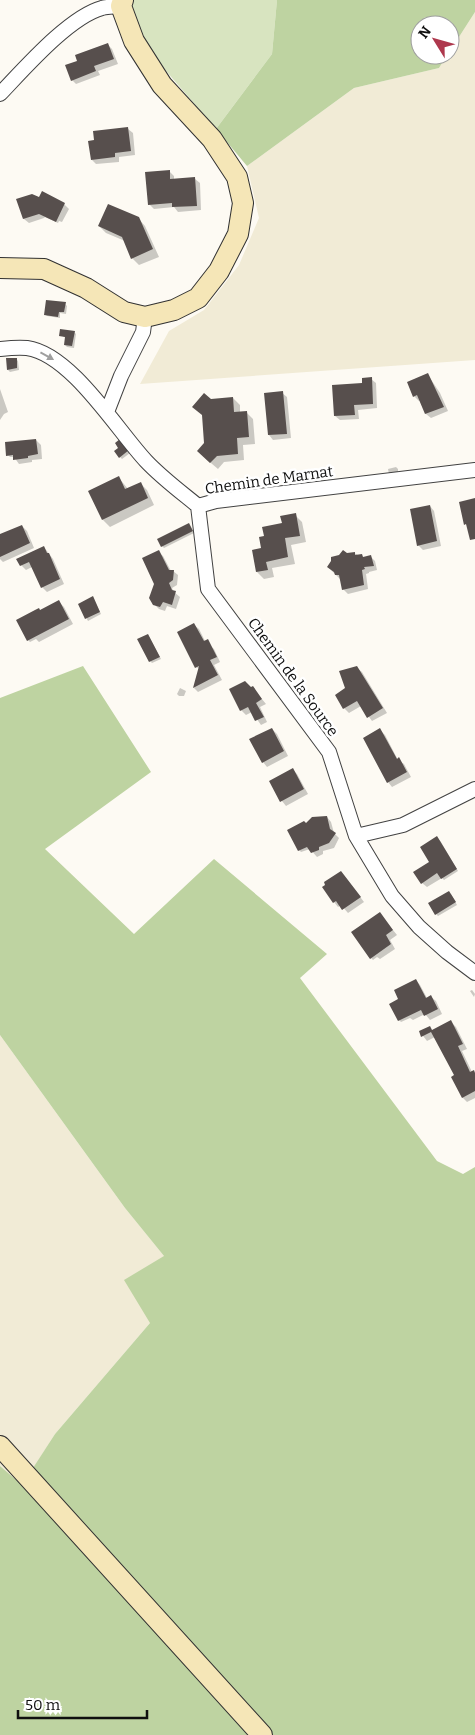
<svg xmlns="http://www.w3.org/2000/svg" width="475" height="1735" viewBox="0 0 475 1735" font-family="Bitter,serif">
  <rect width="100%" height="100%" fill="#fdfaf3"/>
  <path fill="#f1ebd6" d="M475,12V360L140,384L169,331L204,310L239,265L259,218L247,166L354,88L439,68L447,55H450V51Z
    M0,1035L125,1208L164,1256L150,1323L55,1434L22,1486L0,1466Z"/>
  <path fill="#d8e4c0" d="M133,0H277L272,54L216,129L148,50L131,10Z"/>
  <path fill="#bed3a1" d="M277,0H475V12L450,51V25H420V55H447L439,68L354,88L247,166L216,129L272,54Z
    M83,666L151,772L45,849L134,934L214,859L327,954L300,978L437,1161L463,1174L475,1167V1735H0V1466L22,1485L55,1434L150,1323L124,1280L164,1256L125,1208L0,1035V698Z"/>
  <path fill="#0003" d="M108,45L112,49L118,64L98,71L100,75L76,84L72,80L78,62Z
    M128,129L133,133L135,155L119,157V162L96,164L92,160Z
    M169,171L174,176V180L195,179L200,183L201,210L178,212L174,207L154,209L149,204Z
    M40,199L64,204L69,209L62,222L59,221L58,223L45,217L44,218L29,223L24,219L18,200Z
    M138,218L145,226L159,257L139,265L132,258L125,241L106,233L99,226Z
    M65,304L67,306L66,314L60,313V318L47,316L45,314Z
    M74,332L76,334L74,348L67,347L65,345L66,338L61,335Z
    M16,359L18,361L19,370L10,372L8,370Z
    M428,375L440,393L448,411L431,418L426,414L421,400L419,401L414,396Z
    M371,379L376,383L377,408L358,410L359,419L340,420L335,416L363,384Z
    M0,389L8,412L4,414L0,420Z
    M282,393L287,397L291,438L273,440L269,435Z
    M233,398L240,405V413L246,412L253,419L255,444L243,445L244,460L224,462L218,469L205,458L211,400Z
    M36,440L41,445L42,459L32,460V462L19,464L14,457H10L8,455Z
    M120,441L130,453L122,459L120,457Z
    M396,467L398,469V475L389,474L388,469Z
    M119,478L128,489L140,483L147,490L154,505L110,527L103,520Z
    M430,506L434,511L441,546L423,550L418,545Z
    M295,515L302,522L306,542L291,545L295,564L272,568L274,577L264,579L257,572L253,551L263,549L265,537Z
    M189,525L194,533L164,548L162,546Z
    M22,526L27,531L34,548L3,562L0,559V534L1,535Z
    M44,547L53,559L64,584L47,592L42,587L32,567L26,570L21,565Z
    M158,552L163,556L171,571H173L178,575L177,585L172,588L174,592L180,597L176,609L167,606L165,611L159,609L154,604Z
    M354,553L364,558L370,556L375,561L377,570L369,572V573L366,574L368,589L348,594L343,589L341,580L328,567L347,554Z
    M93,597L101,614L88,621L79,604Z
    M59,602L64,607L73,624L39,642L36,639L30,642L28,640L39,615Z
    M194,625L199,629L207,645H209L214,649L220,662L214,665L222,680L198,692L194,688L200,669L196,667Z
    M148,635L161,659L152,663L150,661Z
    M357,668L362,672L387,713L372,721L361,706L349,713L344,708L346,689Z
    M180,688L186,691L184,696H179L177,694Z
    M257,693L266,704L260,707L267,722L261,725L252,712L246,715L241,710Z
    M272,729L277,734L288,756L267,767L263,762Z
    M380,730L385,735L398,760L404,764L411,777L392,787L388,782Z
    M293,770L297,774L308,794L286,806L282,801L271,781Z
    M327,817L331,822L334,833L339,838L334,848L323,851V854L317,857L310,849L301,852L299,850L306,824Z
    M437,837L441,842L458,871L444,880L442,878L427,887L422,883L430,862Z
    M345,877L364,902L348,913L341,905L338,907L334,902Z
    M451,894L457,905L438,916L436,914Z
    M380,914L397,935L390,940L395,949L380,959L377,957L373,960L371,958Z
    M416,980L420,985L427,998L431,997L436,1001L442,1014L430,1020L425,1014L413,1020L410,1018L401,1022L399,1020L400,999Z
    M472,990L475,994L474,997L470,991Z
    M451,1022L456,1027L467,1049L462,1051L472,1072L475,1073V1098L467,1102L463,1098L456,1076L435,1037L427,1041L420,1032L433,1031Z"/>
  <path fill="#574f4d" d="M108,43L114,59L94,66L96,71L71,81L65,65L77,61L75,55Z
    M128,127L131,151L115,153V157L91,160L88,141L94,140L93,131Z
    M170,170V179L195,177L197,206L172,207V203L148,205L145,172Z
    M42,191L65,203L56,222L39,214L23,219L16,199L32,194L39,197Z
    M108,204L139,217L153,249L131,259L122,237L98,226Z
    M46,300L66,302L64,312H59L58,317L44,315Z
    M60,329L75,331L72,346L64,345L65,337L59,336Z
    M6,358H17V368L7,370Z
    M428,373L444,407L425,414L417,395L413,397L407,382Z
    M372,377L373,404L354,405L355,415L334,416L332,385L362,383V378Z
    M283,391L287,434L268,435L264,393Z
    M204,393L211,399L233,397L234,412L247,411L249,437L237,438L238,454L217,456L210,463L197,451L204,443L202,415L192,407Z
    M36,439L38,454L28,456V458L13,460V455L6,456L5,442Z
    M120,439L129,450L119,458L114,451L118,448L115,443Z
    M119,476L125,489L141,482L148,498L102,520L88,491Z
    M475,498V539L470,540L466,524L464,525L459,502Z
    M430,505L437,541L417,546L410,509Z
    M296,513L300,536L285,538L288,557L266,562L268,570L256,572L252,550L261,548L259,537L264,536L262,527L282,523L280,516Z
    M189,523L193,531L161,547L157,539Z
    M22,525L30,543L0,557V534Z
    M44,546L47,553H49L60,579L41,588L29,562L20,566L16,559Z
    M159,550L169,570H174L173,580L169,583L172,590L176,591L172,605L163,602L160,607L153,605L149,598L154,584L142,558Z
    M343,550L347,553L355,552V555L362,554L363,557L371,555L374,566L364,567L365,569L362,570L364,585L342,590L339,575H335L334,572L327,567L331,561V557L339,555Z
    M93,596L100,612L85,619L78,604Z
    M59,600L69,619L27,641L16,620L35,610L39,608L40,610Z
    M194,623L204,641L208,639L217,657L210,660L218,675L193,688L199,666L195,668L177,632Z
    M148,634L160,657L149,662L137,639Z
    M357,666L383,708L367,718L357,701L343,709L335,695L345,688L339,671Z
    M245,681L251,687L253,686L262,699L256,703L264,717L255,721L248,707L240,711L229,689Z
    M272,728L284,751L262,763L249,739Z
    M380,728L397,759L399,757L407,772L387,783L363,738Z
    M293,768L304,789L280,802L269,781Z
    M327,816L330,829L336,833L329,843L319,847V850L311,853L307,847L298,851L287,830L304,821L306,823L312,817Z
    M437,836L457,869L441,879L437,873L421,884L413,872L429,862L420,847Z
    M341,871L361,897L342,910L336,901L333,903L322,887L325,885L324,882Z
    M449,891L456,902L435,915L428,903Z
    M380,912L393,930L386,935L391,944L370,959L351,932Z
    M416,979L426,998L431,995L438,1009L424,1016L421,1010L398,1021L389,1004L398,999L394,990Z
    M451,1020L463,1044L458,1046L470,1072L474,1070L475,1073V1091L462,1098L451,1077L454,1075L431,1032L421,1037L419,1031L430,1026L432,1030Z"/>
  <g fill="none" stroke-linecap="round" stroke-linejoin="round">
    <defs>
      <path id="street" d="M0,94C24,69 69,17 102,8C108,6 115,7 121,6
        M0,349C9,348 18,347 27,348C71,354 117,430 146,461C162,478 181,492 198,506
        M107,412L121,376L143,332L145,317
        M198,506L208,589L329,752L356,836L392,896L419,927L447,952L475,973
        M198,506L216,501L475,470
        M356,836L403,825L475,789"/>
      <path id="secondary" d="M0,268L44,269L86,288L124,312L145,317L174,310L198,298L219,271L238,234L243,203L237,177L212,139L162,85L134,41L121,6L123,0
        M0,1446L262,1735"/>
    </defs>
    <use href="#street" stroke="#424242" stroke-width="16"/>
    <use href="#secondary" stroke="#313131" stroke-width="22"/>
    <use href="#street" stroke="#fff" stroke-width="14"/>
    <use href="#secondary" stroke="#f5e6b7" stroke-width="20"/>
  </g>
  <defs><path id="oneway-solid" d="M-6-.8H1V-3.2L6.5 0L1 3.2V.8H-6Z" transform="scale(1.25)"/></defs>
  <use fill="#9f9f9f" href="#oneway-solid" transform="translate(47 356) rotate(29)"/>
  <g text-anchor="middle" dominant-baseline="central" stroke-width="5" stroke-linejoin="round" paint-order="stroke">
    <g font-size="15" fill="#0f0f0f" stroke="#fff">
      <text transform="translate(269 480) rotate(-8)">Chemin de Marnat</text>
      <text transform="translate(293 677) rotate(54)">Chemin de la Source</text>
    </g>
  </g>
  <g transform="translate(435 40) rotate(307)"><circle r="24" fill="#ffffff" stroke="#9f9f9f"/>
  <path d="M0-4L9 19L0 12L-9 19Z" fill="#ae384d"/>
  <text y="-8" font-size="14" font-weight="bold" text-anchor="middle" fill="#0f0f0f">N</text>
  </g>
  <path d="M18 1710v8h129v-8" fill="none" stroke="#0f0f0f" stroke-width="2.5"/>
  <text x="25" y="1710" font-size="15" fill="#0f0f0f" stroke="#ffffff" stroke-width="4" paint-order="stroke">50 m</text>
</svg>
